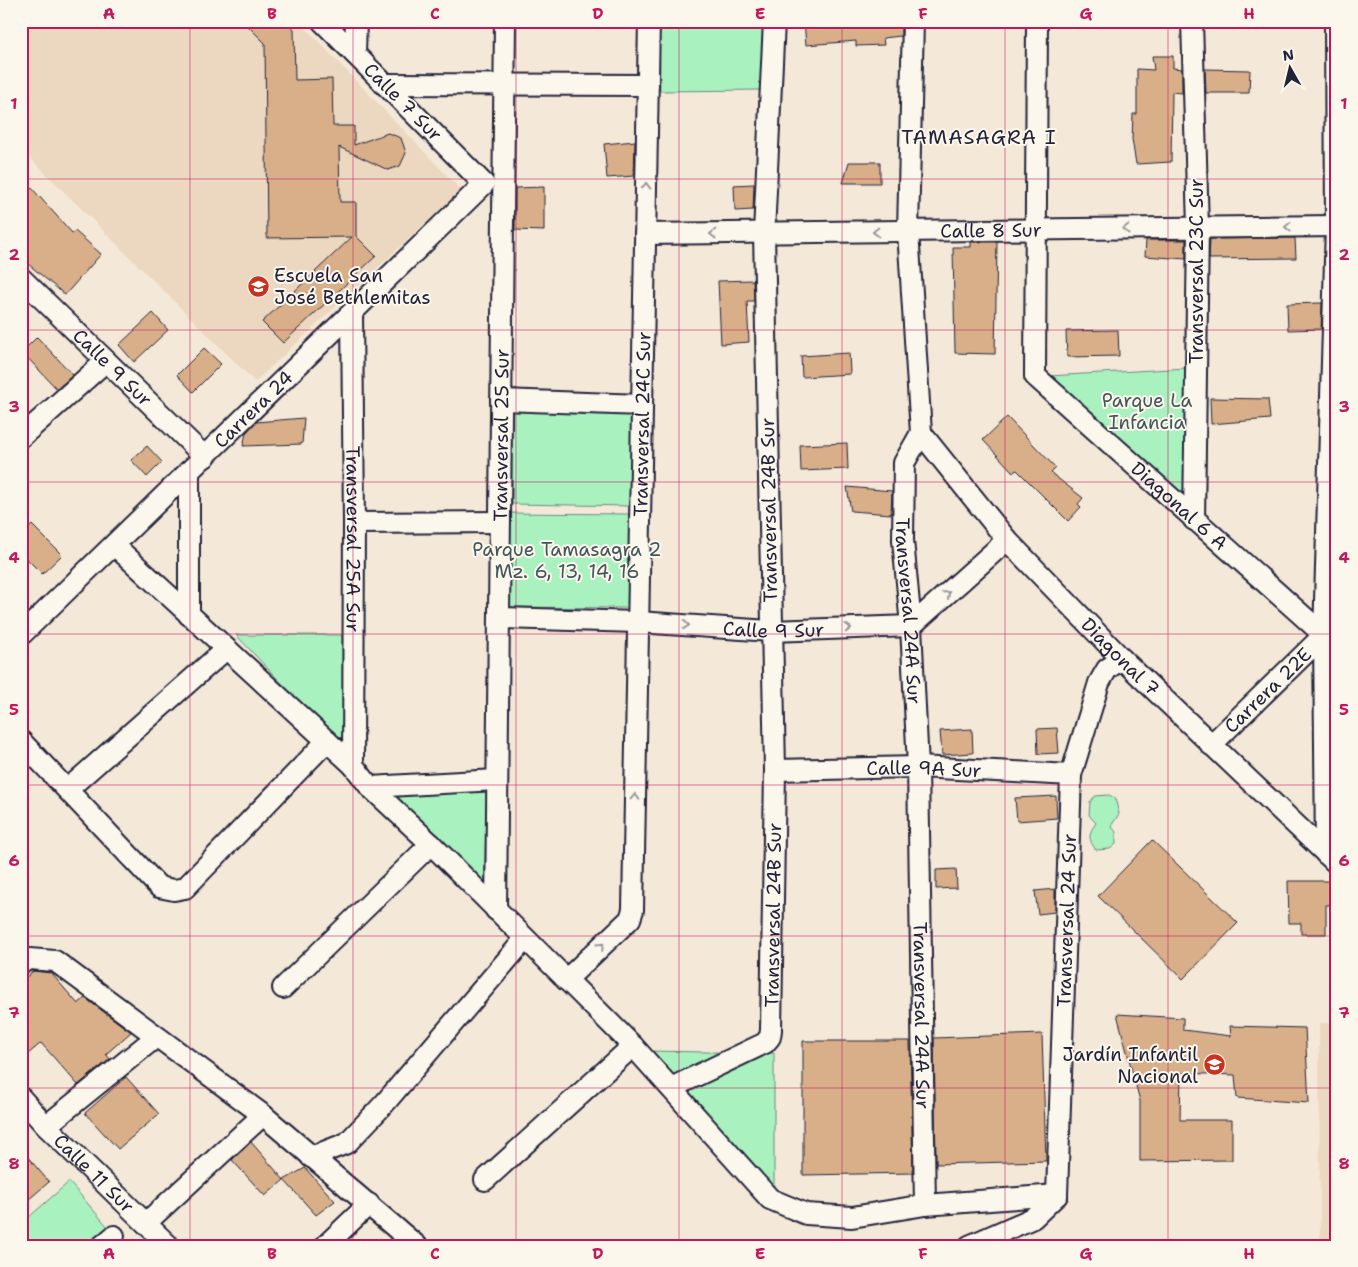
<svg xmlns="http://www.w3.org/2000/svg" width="1358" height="1267" viewBox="0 0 1358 1267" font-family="'Shantell Sans',sans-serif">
  <rect width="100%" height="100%" fill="#f4e9d8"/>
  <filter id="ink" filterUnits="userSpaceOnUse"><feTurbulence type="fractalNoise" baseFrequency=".02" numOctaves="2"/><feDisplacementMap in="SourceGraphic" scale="10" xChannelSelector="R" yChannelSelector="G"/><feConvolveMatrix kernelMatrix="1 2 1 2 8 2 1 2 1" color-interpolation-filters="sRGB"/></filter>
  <g filter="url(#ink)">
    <path fill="#ecd8c0" d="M21,21H299L461,190L255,382L21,149Z
      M1319,1023H1337V1246H1320Z"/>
    <path fill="#a9f2c0" stroke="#668a7e" d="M659,21H767L762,90L660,91Z
      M1187,368L1185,498L1049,376Z
      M512,409L634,412L632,506L512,504Z
      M504,513L630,514L629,608L503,607Z
      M236,635H342L343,748Z
      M487,787L484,889L381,791Z
      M1109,795L1115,798L1119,814L1111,826L1116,832V844L1110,849L1096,850C1088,839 1088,834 1096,823L1089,815L1090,802L1095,796Z
      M645,1051L774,1053V1187Z
      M69,1182L108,1227L86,1246H21V1224Z"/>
    <path fill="#d8af89" stroke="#22223b" d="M243,21H287L294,29L295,80L332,79L333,126H354V145L388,133L401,138L406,153L400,166L388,170L339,147L340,202H356V236L376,256L283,343L262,322L352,237L267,238L265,43Z
      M804,21H901V36L883,38L884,45L856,46V41L806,45Z
      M1152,56H1173V68L1182,69V93L1172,92L1171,162L1136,164L1132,139L1133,114H1137V69L1154,70Z
      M1205,69L1250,70L1249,93H1206Z
      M635,141L634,176L607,178L604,144Z
      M849,162H880V183H843Z
      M21,176L72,233L75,231L101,254L65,295L21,258Z
      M754,184L753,210L735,211L734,185Z
      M544,187V231L515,230V188Z
      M1295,238L1296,258L1209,259L1210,239Z
      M1146,240H1186V259L1145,256Z
      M971,242H997L995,354L955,353L953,247H971Z
      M753,280L754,301H747L749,342L721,344L718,281Z
      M1322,303L1321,329L1288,330L1287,304Z
      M153,313L168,330L134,362L119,345Z
      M1118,330L1119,356L1067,357L1066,331Z
      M37,337L73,375L57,389L22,352Z
      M204,348L221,364L193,392L177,375Z
      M849,353L850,374L802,377L801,356Z
      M1210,398L1268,399L1270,419L1211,424Z
      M1007,417L1056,468L1051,473L1083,498L1078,504L1081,507L1068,521L1017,470L1013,472L983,440Z
      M304,418L302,444L243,446L246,433L256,422Z
      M847,443L848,469L801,471L800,445Z
      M147,446L162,462L147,477L131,460Z
      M847,487L892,491L891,514L851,511Z
      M32,525L62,555L42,574L21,553V535Z
      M1057,728L1059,753L1038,754L1037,729Z
      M972,729L973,753L942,755L940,731Z
      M1056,796L1057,818L1017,821L1015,798Z
      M1152,840L1238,923L1183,979L1098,896Z
      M956,869L957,888L936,889V870Z
      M1288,881H1330V905H1326V934H1301V923H1289Z
      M1055,889V912L1038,914L1035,891Z
      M33,971L51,973L78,1004L85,998L131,1032L106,1054L110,1059L78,1085L41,1043L21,1060V982Z
      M1117,1014L1183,1018V1030L1231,1036L1230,1026L1305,1028L1309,1103L1237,1098L1235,1075L1181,1073L1180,1120H1232V1160L1140,1161V1101Z
      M1042,1034L1046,1161L936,1164L934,1038Z
      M803,1041H910L913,1173L803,1175Z
      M126,1077L159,1114L118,1149L85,1113Z
      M251,1142L284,1180L265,1196L232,1160Z
      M21,1149L49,1182L21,1206Z
      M305,1168L335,1201L316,1215L284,1180Z"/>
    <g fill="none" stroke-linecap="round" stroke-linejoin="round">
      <defs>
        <g id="street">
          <path id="s1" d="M913,21L908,231L921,433L904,463L903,540L911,626L918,767L925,1205"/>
          <path id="s2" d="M1037,21L1035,376L1324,635"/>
          <path d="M1192,21L1198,228L1194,520"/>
          <path d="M355,54L356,21"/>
          <path d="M384,84L648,85"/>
          <path id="s3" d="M645,234L1337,226"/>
          <path id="s4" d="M21,278L205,457"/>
          <path id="s5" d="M352,313L354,523L353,765"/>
          <path d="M501,400L642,405"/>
          <path id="s6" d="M921,433L1007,540L1122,659L1337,864"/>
          <path d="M21,437L106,361"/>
          <path d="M354,523L500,522"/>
          <path d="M114,545L353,765L370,787L431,844L633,1046L770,1199L806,1214L852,1217L925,1205L1057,1195"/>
          <path d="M189,615V471"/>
          <path id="s7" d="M499,618L638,622L771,631L911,626"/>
          <path d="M911,626L1007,540"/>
          <path id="s8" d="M21,635L484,184L322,21"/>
          <path d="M21,741L159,887L174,890L185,888L327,741"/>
          <path id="s9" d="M1211,745L1324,635"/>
          <path id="s10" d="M775,770L918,767L1071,775"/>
          <path d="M370,787L497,780"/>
          <path d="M68,789L226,649"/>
          <path d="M1326,854L1324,635L1336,226L1335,21"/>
          <path id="s11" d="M496,910L505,21"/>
          <path d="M21,963L29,959L55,961L263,1115L417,1246"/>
          <path id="s12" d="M566,980L630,919L633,910L649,21"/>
          <path d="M283,988L431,844"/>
          <path id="s13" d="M671,1088L765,1043L770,1037L771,1030L775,770L764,233L774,21"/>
          <path id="s14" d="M21,1098L46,1126L169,1246"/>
          <path d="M46,1126L156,1037"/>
          <path d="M311,1157L347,1143L384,1104L525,939"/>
          <path d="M485,1180L633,1046"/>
          <path id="s15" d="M1057,1195L1071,775L1099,683L1107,669L1122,659"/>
          <path d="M147,1222L263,1115"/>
          <path d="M102,1246L114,1236"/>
          <path d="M325,1246L369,1204"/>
          <path d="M969,1246L1033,1218L1057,1195"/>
        </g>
      </defs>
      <use href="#street" stroke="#22223b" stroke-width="24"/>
      <use href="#street" stroke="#fbf7ec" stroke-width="20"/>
    </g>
    <defs><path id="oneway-chevron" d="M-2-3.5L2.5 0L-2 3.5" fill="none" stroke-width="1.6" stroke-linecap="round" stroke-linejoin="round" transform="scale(1.25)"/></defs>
    <g stroke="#99979c">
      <use href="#oneway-chevron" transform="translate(646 186) rotate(-89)"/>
      <use href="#oneway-chevron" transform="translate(1288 227) rotate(179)"/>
      <use href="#oneway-chevron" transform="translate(1126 229) rotate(179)"/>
      <use href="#oneway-chevron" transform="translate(876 232) rotate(179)"/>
      <use href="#oneway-chevron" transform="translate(713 234) rotate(179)"/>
      <use href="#oneway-chevron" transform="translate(947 594) rotate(-42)"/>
      <use href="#oneway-chevron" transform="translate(686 625) rotate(4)"/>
      <use href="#oneway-chevron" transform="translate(848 628) rotate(-2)"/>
      <use href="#oneway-chevron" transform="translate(635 797) rotate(-89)"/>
      <use href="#oneway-chevron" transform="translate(601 946) rotate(-43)"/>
    </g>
  </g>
  <path fill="none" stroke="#c2185b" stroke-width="1" stroke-opacity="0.55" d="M190,21V1246M353,21V1246M516,21V1246M679,21V1246M842,21V1246M1005,21V1246M1168,21V1246M21,179H1337M21,330H1337M21,482H1337M21,634H1337M21,785H1337M21,936H1337M21,1088H1337"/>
  <defs>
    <symbol id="school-disc" viewBox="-11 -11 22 22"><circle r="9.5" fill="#c8321e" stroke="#fbf7ec"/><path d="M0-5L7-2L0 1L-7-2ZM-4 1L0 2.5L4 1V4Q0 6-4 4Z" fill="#fff"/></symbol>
  </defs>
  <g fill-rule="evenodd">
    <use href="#school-disc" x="246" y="274" width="25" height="25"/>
    <use href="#school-disc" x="1202" y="1052" width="25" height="25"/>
  </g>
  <g text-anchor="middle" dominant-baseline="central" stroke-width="4" stroke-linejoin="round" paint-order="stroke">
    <g font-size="19" fill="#22223b" stroke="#fbf7ec">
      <text transform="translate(403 102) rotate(45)">Calle 7 Sur</text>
      <text stroke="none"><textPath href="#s3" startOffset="346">Calle 8 Sur</textPath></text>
      <text transform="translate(1196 271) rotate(-90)">Transversal 23C Sur</text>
      <text stroke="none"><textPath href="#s4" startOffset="128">Calle 9 Sur</textPath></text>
      <text stroke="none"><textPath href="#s8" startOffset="324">Carrera 24</textPath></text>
      <text stroke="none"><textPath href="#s12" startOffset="584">Transversal 24C Sur</textPath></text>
      <text stroke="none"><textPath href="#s11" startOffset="475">Transversal 25 Sur</textPath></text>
      <text stroke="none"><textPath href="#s2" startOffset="549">Diagonal 6 A</textPath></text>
      <text transform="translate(769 510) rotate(-91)">Transversal 24B Sur</text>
      <text stroke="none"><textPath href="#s5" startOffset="226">Transversal 25A Sur</textPath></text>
      <text stroke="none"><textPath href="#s1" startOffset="595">Transversal 24A Sur</textPath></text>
      <text stroke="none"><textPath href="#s7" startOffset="275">Calle 9 Sur</textPath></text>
      <text stroke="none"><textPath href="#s6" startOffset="300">Diagonal 7</textPath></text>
      <text stroke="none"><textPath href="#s9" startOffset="79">Carrera 22E</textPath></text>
      <text stroke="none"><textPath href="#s10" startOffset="149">Calle 9A Sur</textPath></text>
      <text stroke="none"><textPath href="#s13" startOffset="234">Transversal 24B Sur</textPath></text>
      <text stroke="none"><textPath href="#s15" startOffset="275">Transversal 24 Sur</textPath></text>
      <text stroke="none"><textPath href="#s1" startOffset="1000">Transversal 24A Sur</textPath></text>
      <text stroke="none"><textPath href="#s14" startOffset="105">Calle 11 Sur</textPath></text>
    </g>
    <g font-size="19" fill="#22223b" stroke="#fbf7ec" text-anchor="start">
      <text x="274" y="275">Escuela San<tspan x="274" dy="22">José Bethlemitas</tspan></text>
      <text x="1198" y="1054" text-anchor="end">Jardín Infantil<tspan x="1198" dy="22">Nacional</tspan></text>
    </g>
    <g font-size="19" fill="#44565c" stroke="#fbf7ec">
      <text x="1147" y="400">Parque La<tspan x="1147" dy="22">Infancia</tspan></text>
      <text x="567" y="549">Parque Tamasagra 2<tspan x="567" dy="22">Mz. 6, 13, 14, 16</tspan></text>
    </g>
    <g font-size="20" letter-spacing="1" fill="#22223b" stroke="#fbf7ec">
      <text x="979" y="137">TAMASAGRA I</text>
    </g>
  </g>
  <rect width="1358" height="1267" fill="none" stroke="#fbf7ec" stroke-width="55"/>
  <g transform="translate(1290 68) rotate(352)" stroke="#fbf7ec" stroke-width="4" paint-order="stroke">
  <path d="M0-4L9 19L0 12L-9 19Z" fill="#22223b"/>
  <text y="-8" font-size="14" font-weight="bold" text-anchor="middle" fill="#22223b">N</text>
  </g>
  <rect x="28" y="28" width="1302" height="1212" fill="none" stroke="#c2185b" stroke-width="2"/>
  <g font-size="16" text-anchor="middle" font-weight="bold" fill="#c2185b">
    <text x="109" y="19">A</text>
    <text x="272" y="19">B</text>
    <text x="435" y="19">C</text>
    <text x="598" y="19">D</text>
    <text x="760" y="19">E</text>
    <text x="923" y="19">F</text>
    <text x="1086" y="19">G</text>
    <text x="1249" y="19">H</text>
    <text x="14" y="109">1</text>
    <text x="1344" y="109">1</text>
    <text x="14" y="260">2</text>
    <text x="1344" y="260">2</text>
    <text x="14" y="412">3</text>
    <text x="1344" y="412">3</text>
    <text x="14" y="563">4</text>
    <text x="1344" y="563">4</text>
    <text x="14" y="715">5</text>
    <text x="1344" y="715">5</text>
    <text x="14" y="866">6</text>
    <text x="1344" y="866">6</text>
    <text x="14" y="1018">7</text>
    <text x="1344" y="1018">7</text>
    <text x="14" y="1169">8</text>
    <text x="1344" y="1169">8</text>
    <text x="109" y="1259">A</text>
    <text x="272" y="1259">B</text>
    <text x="435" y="1259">C</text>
    <text x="598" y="1259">D</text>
    <text x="760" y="1259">E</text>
    <text x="923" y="1259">F</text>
    <text x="1086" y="1259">G</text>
    <text x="1249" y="1259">H</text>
  </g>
</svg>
